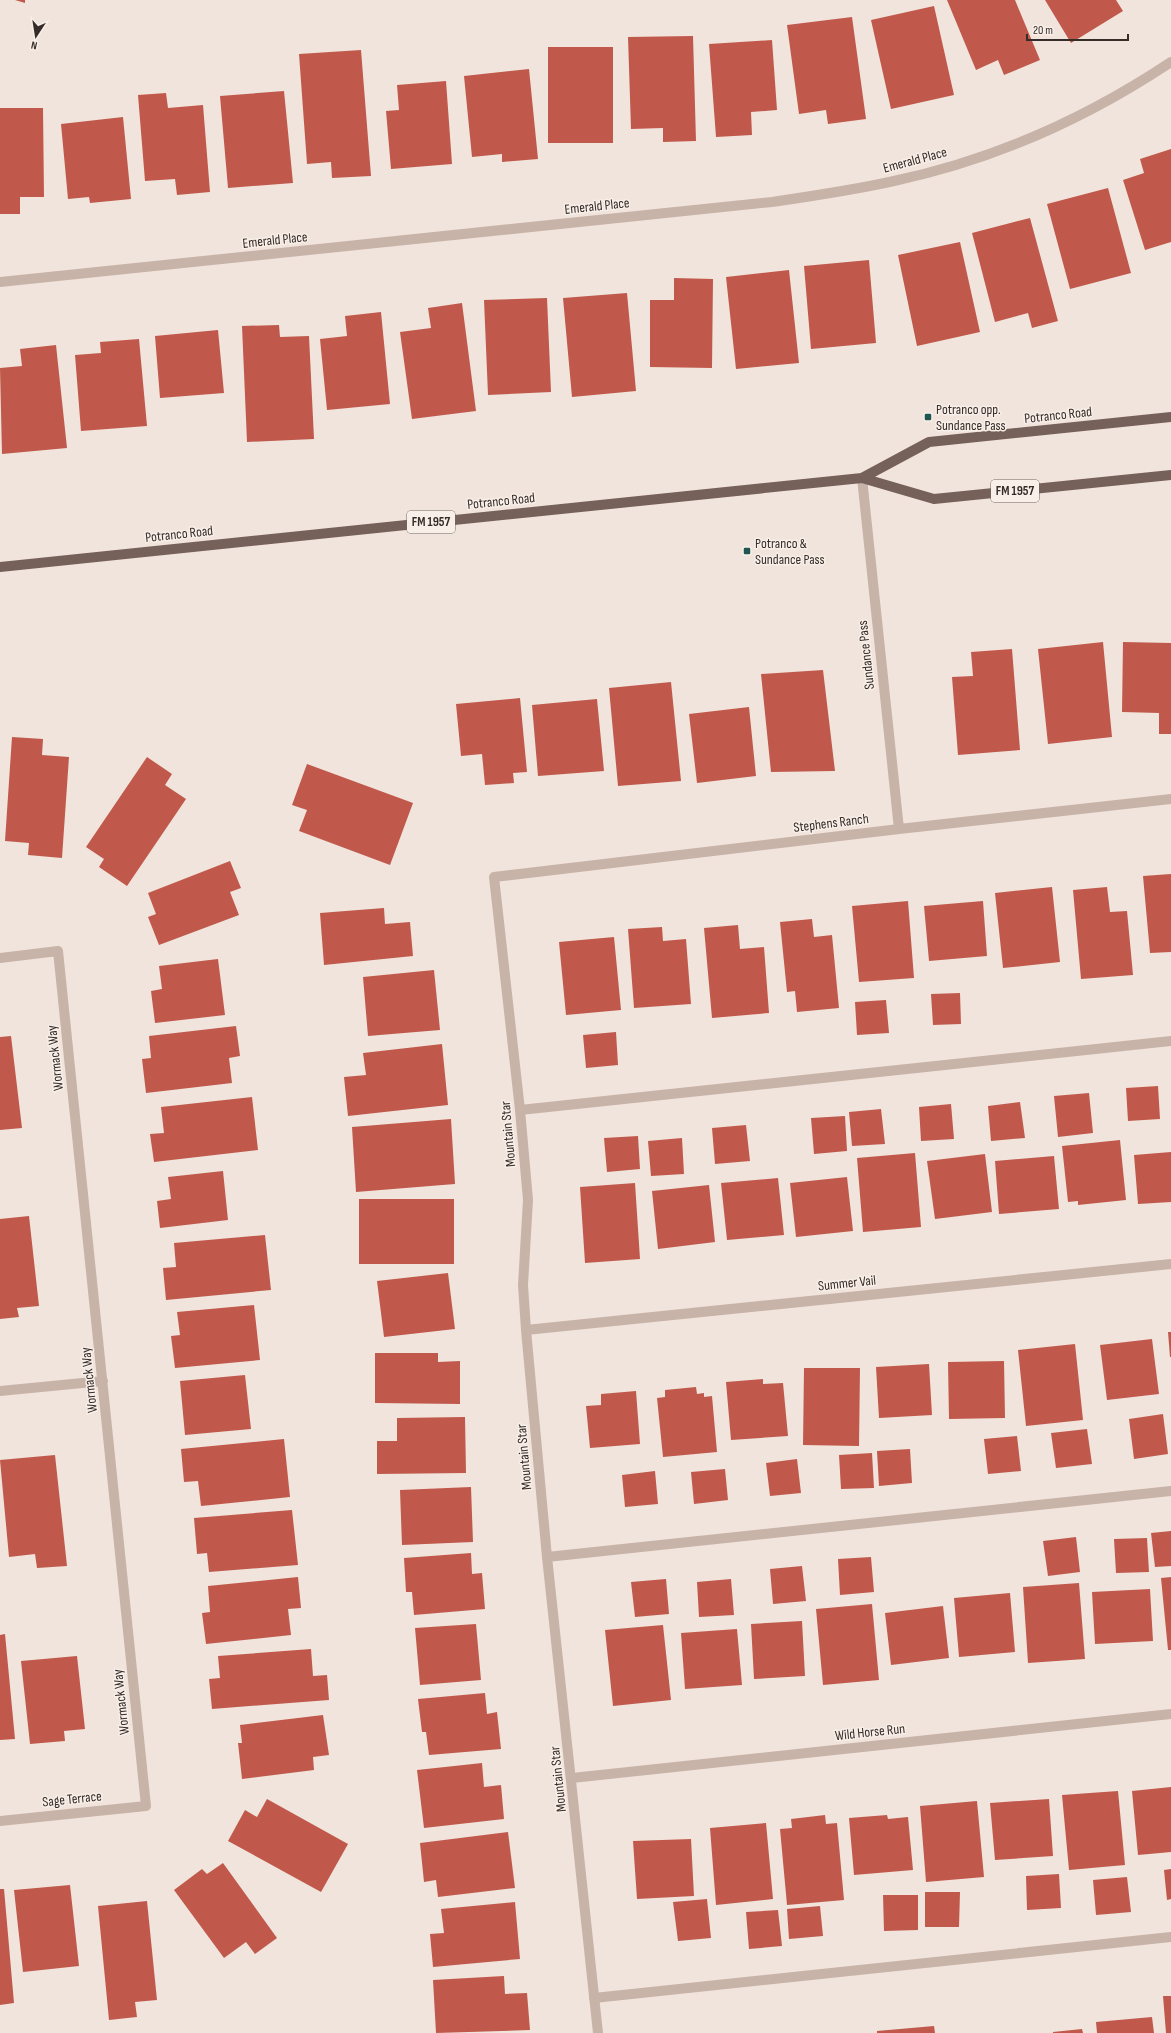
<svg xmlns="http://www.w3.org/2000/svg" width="1171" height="2033" viewBox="0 0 1171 2033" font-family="'Sofia Sans Condensed',sans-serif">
  <rect width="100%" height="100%" fill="#f1e4dc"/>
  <path fill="#c0594b" d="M15,0H25V3Z
    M947,0H1015L1040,60L1004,75L998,60L976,70Z
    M1045,0H1116L1123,11L1071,43Z
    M934,6L954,95L891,109L871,20Z
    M852,17L866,119L828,124L826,110L799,114L787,25Z
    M693,36L696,141L663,142V128L631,129L628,37Z
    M772,40L777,110L751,112L752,135L716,137L709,44Z
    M548,47H613V143H548Z
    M361,50L371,176L332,178L331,162L307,164L299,54Z
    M529,69L538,159L502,162V154L472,157L464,76Z
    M446,81L452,164L391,169L386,111L399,110L397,85Z
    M284,91L293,183L228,188L220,96Z
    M166,93L168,108L203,105L210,192L177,195L175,179L145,181L138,95Z
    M0,108H43L44,197H20V214H0Z
    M123,117L131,199L90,203L89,197L68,199L61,124Z
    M1171,149V242L1145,250L1123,180L1144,173L1140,159Z
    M1108,188L1131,273L1070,289L1047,204Z
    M1030,218L1058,321L1032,328L1028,313L995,322L972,233Z
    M960,242L980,332L917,346L898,255Z
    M869,260L876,343L811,349L804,266Z
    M789,270L799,363L736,369L726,277Z
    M674,278L713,279L712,368L650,367V300H674Z
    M627,293L636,391L572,397L563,298Z
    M547,298L551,392L488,395L484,300Z
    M462,303L476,411L412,419L400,332L431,328L428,308Z
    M381,312L390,404L327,410L320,339L347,336L345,316Z
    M279,325L280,337L309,336L314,439L247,442L242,326Z
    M218,330L224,393L160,398L155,336Z
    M139,339L147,426L81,431L75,355L101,353L100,342Z
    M56,345L67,448L2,454L0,368L22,366L20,349Z
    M1103,642L1112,737L1048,744L1038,649Z
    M1123,642L1171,643V734H1159V713L1122,712Z
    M1012,649L1020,750L958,755L952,677L973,676L971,652Z
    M823,670L835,771L771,772L761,674Z
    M671,682L681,781L618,786L609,688Z
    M520,698L527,772L513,773L514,783L485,785L482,754L461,756L456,704Z
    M597,699L604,771L538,776L532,705Z
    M749,707L756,776L697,783L689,714Z
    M12,737L43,739L42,755L69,757L62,858L28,855L29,843L5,841Z
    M147,757L172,774L165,785L186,799L127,886L99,867L104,859L86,847Z
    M307,764L413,803L390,865L299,831L307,810L292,805Z
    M230,861L241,888L230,892L239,915L159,945L148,917L156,914L148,893Z
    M1171,874V952L1150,953L1143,876Z
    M1052,887L1060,962L1003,968L995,893Z
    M1107,887L1110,912L1127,911L1133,975L1081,979L1073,890Z
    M908,901L914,978L859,982L852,906Z
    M983,901L987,956L929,961L924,906Z
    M384,908L385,924L410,922L413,956L324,965L320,913Z
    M812,919L814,937L832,935L839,1008L797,1012L795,991L787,992L780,922Z
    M738,925L740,949L764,947L769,1013L712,1018L704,928Z
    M662,927L663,941L686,939L691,1004L634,1008L628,929Z
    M614,937L621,1010L566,1015L559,942Z
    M218,959L225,1015L155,1023L151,991L162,989L159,966Z
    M434,970L440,1030L368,1036L363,977Z
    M960,993L961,1024L933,1025L931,994Z
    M886,1000L889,1033L857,1035L855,1002Z
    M236,1026L240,1056L229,1058L232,1083L146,1093L142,1059L151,1058L149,1036Z
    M616,1032L618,1065L586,1068L583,1035Z
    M11,1036L22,1128L0,1130V1037Z
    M442,1044L448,1105L348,1116L344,1077L366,1075L363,1053Z
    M1158,1086L1160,1119L1128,1121L1126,1088Z
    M1089,1093L1093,1133L1058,1137L1054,1096Z
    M252,1097L258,1150L154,1162L150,1134L164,1133L161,1107Z
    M1020,1102L1025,1138L991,1141L988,1106Z
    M951,1104L954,1139L921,1141L919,1107Z
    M881,1109L885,1144L852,1146L849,1112Z
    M845,1116L847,1151L814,1154L811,1118Z
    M451,1119L455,1184L356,1192L352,1127Z
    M746,1125L750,1161L715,1164L712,1128Z
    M638,1136L640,1169L607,1172L604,1138Z
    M682,1138L684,1174L651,1176L648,1141Z
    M1120,1140L1126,1200L1078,1205V1201L1068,1202L1062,1146Z
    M1171,1152V1202L1138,1204L1134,1155Z
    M915,1153L921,1227L863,1232L857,1158Z
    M985,1154L992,1212L935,1219L927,1161Z
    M1054,1156L1059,1209L999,1214L995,1161Z
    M223,1171L228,1220L160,1228L157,1201L171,1199L168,1177Z
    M847,1177L853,1231L796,1237L790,1183Z
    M778,1178L784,1235L727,1240L721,1183Z
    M635,1183L640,1259L585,1263L580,1187Z
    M709,1185L715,1242L658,1249L652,1191Z
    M359,1199H454V1264H359Z
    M29,1216L39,1306L17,1308L19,1317L0,1319V1219Z
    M265,1235L271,1290L166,1300L163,1268L176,1267L174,1243Z
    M448,1273L455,1329L384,1337L377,1281Z
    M254,1305L260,1360L175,1368L171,1336L180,1335L177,1312Z
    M1168,1332H1171V1357H1170Z
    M1152,1339L1159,1394L1107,1400L1100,1345Z
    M1075,1344L1083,1420L1026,1426L1018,1350Z
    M375,1353H438V1362L460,1361V1404L375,1403Z
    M1004,1361L1005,1418L949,1419L948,1362Z
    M929,1364L932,1415L879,1418L876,1367Z
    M804,1368H860L859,1446L803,1445Z
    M245,1375L251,1429L185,1435L180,1381Z
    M763,1379V1384L783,1383L788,1436L731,1440L726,1382Z
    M696,1387L697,1394L704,1393V1397L712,1396L717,1452L663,1457L657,1398L665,1397V1390Z
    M636,1391L640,1444L590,1448L586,1406L601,1405V1394Z
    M1163,1414L1168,1454L1134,1459L1129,1419Z
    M465,1417L466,1473L377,1474V1441H397V1418Z
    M1087,1429L1092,1464L1056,1468L1051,1433Z
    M1017,1436L1021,1471L988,1474L984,1439Z
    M284,1439L290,1497L201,1506L198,1481L184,1482L181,1449Z
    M910,1449L912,1483L879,1486L877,1451Z
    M872,1453L874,1488L841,1489L839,1455Z
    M55,1455L67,1566L37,1568L35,1554L9,1557L0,1460Z
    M797,1459L801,1493L770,1496L766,1463Z
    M725,1469L728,1500L694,1504L691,1472Z
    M655,1471L658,1504L625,1507L622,1475Z
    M471,1487L473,1542L402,1545L400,1490Z
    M292,1510L298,1565L209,1572L207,1553L197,1554L194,1518Z
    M1171,1531V1566L1155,1567L1151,1533Z
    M1076,1537L1080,1572L1048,1576L1043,1541Z
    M1147,1538L1149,1572L1116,1573L1114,1539Z
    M471,1553L472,1574L482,1573L485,1609L414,1615L412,1592H406L404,1558Z
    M871,1557L874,1592L840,1595L838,1559Z
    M802,1566L806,1601L773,1604L770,1569Z
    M298,1577L301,1608L288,1609L291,1635L206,1644L202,1613L210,1612L208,1586Z
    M1171,1577V1650H1168L1161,1578Z
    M666,1579L669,1614L635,1617L631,1582Z
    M731,1579L734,1615L699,1617L697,1582Z
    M1079,1583L1085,1659L1028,1663L1023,1587Z
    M1150,1589L1153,1641L1095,1644L1092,1592Z
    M1010,1593L1015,1652L959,1657L954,1598Z
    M872,1604L879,1680L823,1685L816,1609Z
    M943,1606L949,1658L891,1665L885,1613Z
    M802,1621L805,1676L754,1679L751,1624Z
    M476,1624L481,1680L420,1685L415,1628Z
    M663,1625L671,1700L613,1706L605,1630Z
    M737,1629L742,1685L685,1689L681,1633Z
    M5,1634L15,1739L0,1740V1635Z
    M311,1649L313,1676L327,1675L329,1700L212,1709L209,1679L220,1678L218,1656Z
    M77,1656L85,1729L64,1731L65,1741L30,1744L21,1661Z
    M485,1693L487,1714L497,1712L501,1749L429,1755L426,1732H422L418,1699Z
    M323,1715L329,1755L313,1757L314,1770L242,1779L238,1743H242L240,1725Z
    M482,1763L484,1787L501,1785L504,1819L424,1828L417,1770Z
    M1171,1787V1852L1138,1855L1132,1791Z
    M1118,1791L1125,1865L1069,1870L1062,1795Z
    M267,1799L348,1844L321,1892L228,1841L245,1810L257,1817Z
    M1049,1799L1053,1856L995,1860L990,1803Z
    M977,1801L984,1877L926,1882L920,1806Z
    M825,1815L826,1824L837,1823L844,1900L787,1905L780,1829L792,1828L791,1819Z
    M887,1815L888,1819L908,1817L913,1870L854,1875L849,1818Z
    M766,1823L773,1899L716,1905L710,1828Z
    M508,1832L515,1888L438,1897L436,1880L424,1882L420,1843Z
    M691,1839L694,1896L637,1899L633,1841Z
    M223,1863L277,1938L255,1954L246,1942L224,1958L174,1890L202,1869L207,1874Z
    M1171,1869V1899L1167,1900L1164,1870Z
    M1059,1874L1061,1908L1027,1910L1026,1876Z
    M1127,1877L1131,1912L1096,1915L1093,1880Z
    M70,1885L79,1966L23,1972L14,1890Z
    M0,1889H4L14,2003L0,2005Z
    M925,1892H960L959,1927H925Z
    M883,1895H918V1930L884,1931Z
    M707,1899L711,1938L678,1941L673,1902Z
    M147,1901L157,2000L135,2002L137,2017L109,2020L98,1906Z
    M515,1902L520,1959L433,1967L430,1934L444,1933L441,1909Z
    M820,1906L823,1936L789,1939L787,1909Z
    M778,1910L782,1946L749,1949L746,1912Z
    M504,1976L505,1994L527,1993L530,2030L436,2033L433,1980Z
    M1163,1996H1171V2033H1166Z
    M1152,2017L1154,2033H1097L1096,2022Z
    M934,2026L935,2033H877V2031Z
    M1082,2029L1083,2033H1053V2032Z"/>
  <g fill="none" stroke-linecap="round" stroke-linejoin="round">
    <path stroke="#c8b3a8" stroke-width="10" d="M520,1110L1171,1041
      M547,1557L1171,1491
      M594,1998L1171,1937"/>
    <path stroke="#c8b3a8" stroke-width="10" d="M0,282L772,202C813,196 854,190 894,181C993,160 1087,118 1171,62
      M862,478L899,829
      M0,958L58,951L146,1806L0,1821
      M526,1330L1171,1264
      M0,1391L103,1381
      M572,1778L1171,1714
      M598,2033L547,1557L526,1330L523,1285L528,1200L520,1110L494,877L899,829L1171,799"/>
    <path stroke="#76605a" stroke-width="10" d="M862,478L929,442L1171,417
      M0,567L862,478L934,499L1171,475"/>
  </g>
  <g fill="#205552" stroke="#f8efe8" stroke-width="1.5">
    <rect x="924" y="413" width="8" height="8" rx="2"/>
    <rect x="743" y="547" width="8" height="8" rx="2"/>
  </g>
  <g text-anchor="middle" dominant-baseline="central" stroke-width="3" stroke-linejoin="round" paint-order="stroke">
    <g fill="#f8efe8" stroke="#706662" stroke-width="1">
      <rect x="991" y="480" width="48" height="22" rx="3"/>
      <rect x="407" y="511" width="48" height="22" rx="3"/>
    </g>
    <g font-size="13" font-weight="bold" fill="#352b28">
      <text x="1015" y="491">FM 1957</text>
      <text x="431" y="522">FM 1957</text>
    </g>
    <g font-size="14" fill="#352b28" stroke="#f8efe8">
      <text transform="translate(915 160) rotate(-15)">Emerald Place</text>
      <text transform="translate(597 206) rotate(-6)">Emerald Place</text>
      <text transform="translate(275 240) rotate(-6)">Emerald Place</text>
      <text transform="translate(1058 415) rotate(-6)">Potranco Road</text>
      <text transform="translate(501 501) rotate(-6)">Potranco Road</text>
      <text transform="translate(179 534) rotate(-6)">Potranco Road</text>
      <text transform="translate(866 655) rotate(-96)">Sundance Pass</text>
      <text transform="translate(831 823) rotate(-7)">Stephens Ranch</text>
      <text transform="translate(55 1058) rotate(-96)">Wormack Way</text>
      <text transform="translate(508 1134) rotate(-95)">Mountain Star</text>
      <text transform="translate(847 1283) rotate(-6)">Summer Vail</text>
      <text transform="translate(89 1380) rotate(-96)">Wormack Way</text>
      <text transform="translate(524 1457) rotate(-95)">Mountain Star</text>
      <text transform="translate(121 1702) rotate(-96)">Wormack Way</text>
      <text transform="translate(870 1732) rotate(-6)">Wild Horse Run</text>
      <text transform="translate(558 1779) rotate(-96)">Mountain Star</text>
      <text transform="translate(72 1799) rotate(-6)">Sage Terrace</text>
    </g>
    <g font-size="14" fill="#352b28" stroke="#f8efe8" text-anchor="start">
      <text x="936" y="409">Potranco opp.<tspan x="936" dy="16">Sundance Pass</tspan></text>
      <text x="755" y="543">Potranco &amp;<tspan x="755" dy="16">Sundance Pass</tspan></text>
    </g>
  </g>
  <g transform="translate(36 36) rotate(192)" stroke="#f8efe8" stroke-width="3" paint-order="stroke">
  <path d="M0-3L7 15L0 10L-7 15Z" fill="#352b28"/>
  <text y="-6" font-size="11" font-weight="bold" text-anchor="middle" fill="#352b28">N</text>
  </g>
  <path d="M1027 34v6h101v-6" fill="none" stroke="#352b28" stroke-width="2"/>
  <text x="1033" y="34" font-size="12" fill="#352b28" stroke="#f8efe8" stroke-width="3" paint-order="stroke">20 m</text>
</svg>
